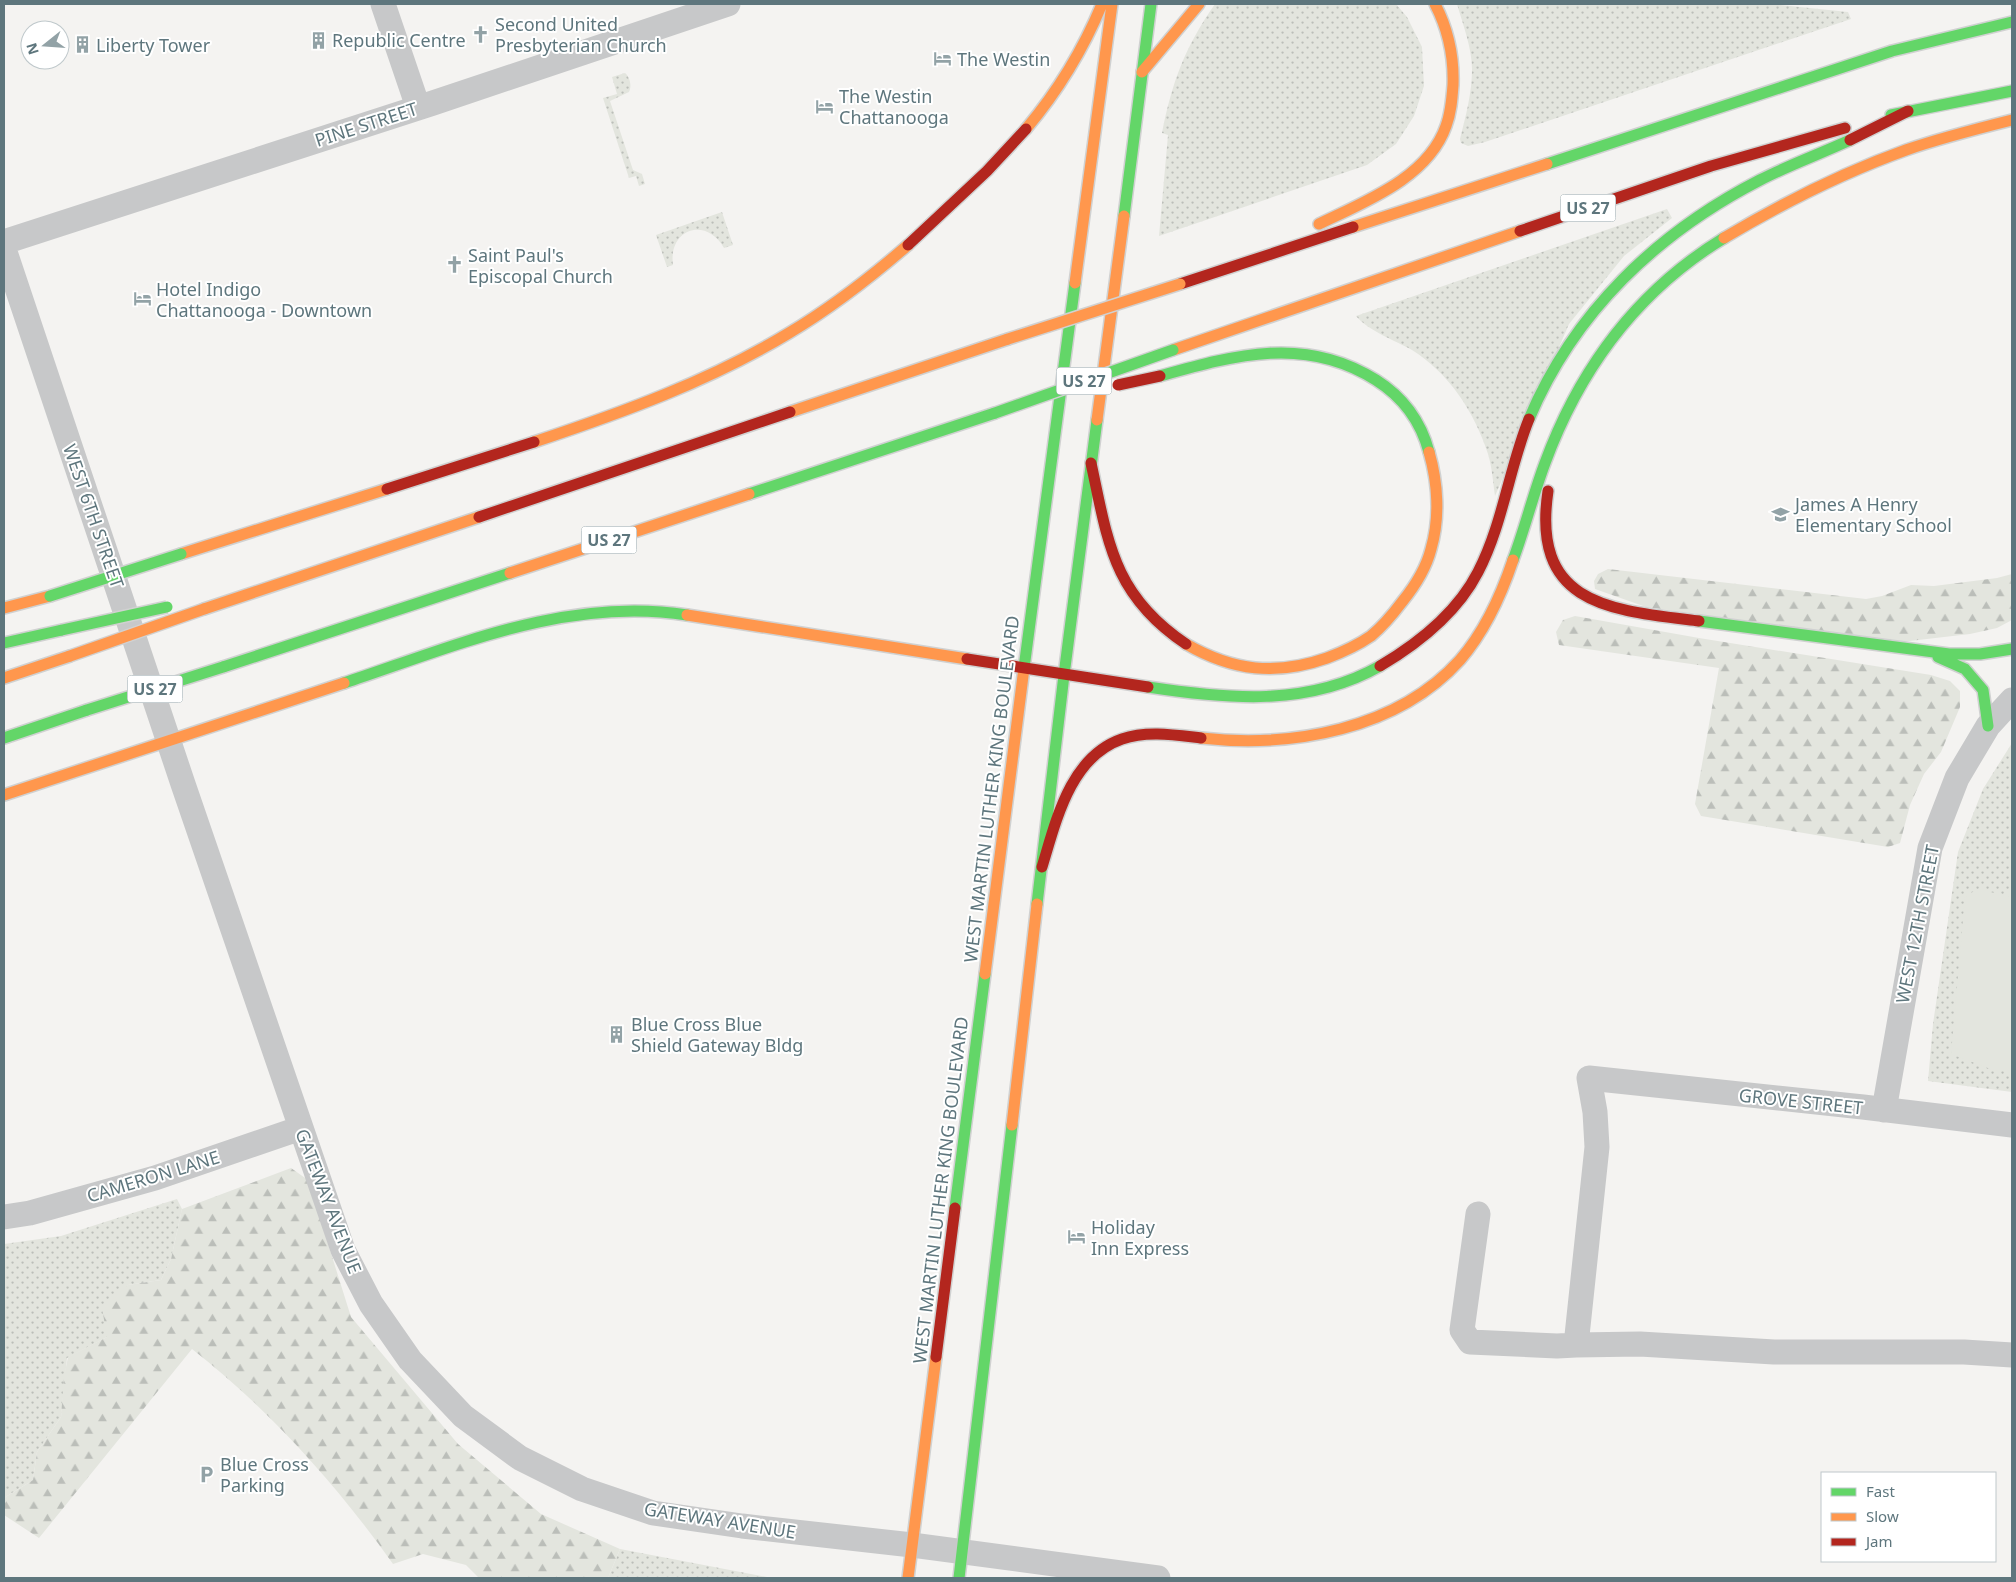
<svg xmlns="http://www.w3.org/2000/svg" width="2016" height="1582" viewBox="0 0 2016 1582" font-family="'Noto Sans',sans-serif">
  <defs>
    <pattern id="grass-dots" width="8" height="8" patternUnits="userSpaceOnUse" patternTransform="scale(1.25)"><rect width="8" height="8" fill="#e3e5de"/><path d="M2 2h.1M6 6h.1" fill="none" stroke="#bbbeb9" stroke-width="1.8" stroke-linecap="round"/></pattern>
    <pattern id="forest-firs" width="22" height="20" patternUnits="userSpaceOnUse" patternTransform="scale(1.25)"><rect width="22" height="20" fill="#e3e5de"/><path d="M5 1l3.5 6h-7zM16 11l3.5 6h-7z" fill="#bbbeb9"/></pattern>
  </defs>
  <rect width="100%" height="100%" fill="#f4f3f1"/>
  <path fill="url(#grass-dots)" d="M1215,4H1396L1407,17L1422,47L1424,86L1414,116L1396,144L1367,165L1159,236L1168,135L1162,133C1172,82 1185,47 1215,4Z
    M1457,4H1772L1848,12L1851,19L1485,142L1468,146L1461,143L1460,139C1466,115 1472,93 1472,69C1472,48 1463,25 1457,4Z
    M625,73C630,77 632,86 629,92L610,101L633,170L642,174L645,184L639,186L636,176L629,178L603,98L617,94L612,77Z
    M1667,209L1672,218L1624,256L1569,324L1495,496C1493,482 1492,467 1488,454C1475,413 1449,373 1412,350C1396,341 1367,330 1356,316Z
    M722,212L733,245L724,248C706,216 668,229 673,265L667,267L656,235Z
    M2012,743V1092L1928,1081L1933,1024L1958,852L1983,789Z
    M177,1199L182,1209L171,1259L161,1280L128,1285L107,1337L67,1358L61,1417L37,1452L33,1480L4,1498V1244L61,1236Z
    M620,1549L772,1578H608Z"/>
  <path fill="url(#forest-firs)" d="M1608,569L1866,599L1882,596L1911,585L1934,586L1997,578L2012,574V620L1997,628L1970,634L1901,642L1646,607L1595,589L1594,581L1598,574Z
    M1575,616L1699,638L1931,675L1950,681L1960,691V707L1941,752L1924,774L1910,805L1900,843L1888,847L1701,816L1695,804L1719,668L1559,645L1556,632L1563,620Z
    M291,1168L308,1180L351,1317L458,1444L541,1514L620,1549L608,1578H479L466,1565L423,1554L393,1564C336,1484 270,1410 192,1349L39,1538L4,1515V1498L33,1480L37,1452L61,1417L64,1377L68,1357L107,1337L102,1308L128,1285L161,1280L171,1259L182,1209Z"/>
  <path fill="#e3e5de" d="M1977,889L2012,897V1071L1993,1070L1951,1054L1965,897Z"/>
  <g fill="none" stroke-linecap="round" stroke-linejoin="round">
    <defs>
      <path id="fast" d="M1891,115L2012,91
        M1547,164L1892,51L2012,22
        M1124,216L1151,4
        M1160,376C1235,355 1305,335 1376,380C1403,397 1421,422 1429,452
        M1529,419C1574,312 1657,233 1760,180C1789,165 1820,154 1850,140
        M749,494L995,413
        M1513,560C1525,528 1533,495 1545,463C1580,368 1637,291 1724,238
        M1699,621L1949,654H1980L2012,649
        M4,643L62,630
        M1938,657L1965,669L1983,690L1988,726
        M223,667L510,573
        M1024,668L1075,283
        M1064,675L1097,420
        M344,683C455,646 569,596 687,615
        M1148,687C1227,699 1308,707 1380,666
        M4,738L87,710
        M1037,904L1064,675
        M955,1208L985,974
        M959,1578L1012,1125"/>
      <path id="slow" d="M1142,72L1199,4
        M1026,129C1058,91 1083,50 1102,4
        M1319,224C1364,202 1428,178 1446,126C1451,113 1452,99 1453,85C1454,56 1448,29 1435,4
        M1353,227L1547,164
        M1724,238C1781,204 1842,173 1906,150C1940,138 1976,129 2012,120
        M1075,283L1112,4
        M1173,350L1520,231
        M790,412L1008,339
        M1097,420L1124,216
        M534,442C621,413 710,381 789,333C831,308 871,277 908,245
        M181,554L387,489
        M510,573L749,494
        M4,608L50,596
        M204,609L479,517
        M687,615L967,659
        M1186,644C1233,671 1276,676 1327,658C1343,652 1358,645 1371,636C1383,626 1393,614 1402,602C1415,586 1426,569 1431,549C1440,518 1438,483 1429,452
        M4,678L70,656
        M1201,738C1291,748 1397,730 1460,660C1485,631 1501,596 1513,560
        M4,795L344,683
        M985,974L1024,668
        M1012,1125L1037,904
        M908,1578L936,1357"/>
      <path id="jam" d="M1850,140L1908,111
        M1520,231L1711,166L1845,128
        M908,245L987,171L1026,129
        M1180,284L1353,227
        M1091,463C1108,542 1113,595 1186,644
        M387,489L534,442
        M1548,491C1531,606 1611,610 1699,621
        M479,517L790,412
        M967,659L1148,687
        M1380,666C1419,643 1457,613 1478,572C1503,524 1509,468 1529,419
        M1042,867C1056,821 1070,757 1122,739C1147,730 1176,735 1201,738
        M936,1357L955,1208"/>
    </defs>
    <use href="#fast" stroke="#d0d1d1" stroke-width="14"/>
    <use href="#slow" stroke="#d0d1d1" stroke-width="14"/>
    <use href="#jam" stroke="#d0d1d1" stroke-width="14"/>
    <path stroke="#c7c8c9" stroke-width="25" d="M383,4L418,107
      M4,242L433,103L728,4
      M4,249L183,784L343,1250L371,1304L410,1360L463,1416L520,1458L582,1489L653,1513L742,1526L912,1545L1158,1578
      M1884,1110L1930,848L1957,778L1988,726L2012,700
      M2012,1125L1863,1107L1589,1078L1595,1112L1597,1147L1576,1345L1640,1344L1774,1352H1964L2012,1355
      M1478,1214L1462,1330L1470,1342L1557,1346L1576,1345
      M4,1217L30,1213L155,1178L301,1128"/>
    <use href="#fast" stroke="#63d668" stroke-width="11"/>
    <use href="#slow" stroke="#ff974d" stroke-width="11"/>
    <use href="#jam" stroke="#b3261e" stroke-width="11"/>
    <defs>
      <path id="fast-bridge" d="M995,413L1173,350
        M50,596L181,554
        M62,630L167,607
        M87,710L223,667"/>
      <path id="slow-bridge" d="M1008,339L1180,284
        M70,656L204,609"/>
      <path id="jam-bridge" d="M1118,385L1160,376"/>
    </defs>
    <use href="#fast-bridge" stroke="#d1d1d1" stroke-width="14" stroke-linecap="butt"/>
    <use href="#slow-bridge" stroke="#d1d1d1" stroke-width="14" stroke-linecap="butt"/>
    <use href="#jam-bridge" stroke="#d1d1d1" stroke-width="14" stroke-linecap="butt"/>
    <use href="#fast-bridge" stroke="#63d668" stroke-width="11"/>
    <use href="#slow-bridge" stroke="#ff974d" stroke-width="11"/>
    <use href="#jam-bridge" stroke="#b3261e" stroke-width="11"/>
  </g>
  <defs>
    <symbol id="church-bare" viewBox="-9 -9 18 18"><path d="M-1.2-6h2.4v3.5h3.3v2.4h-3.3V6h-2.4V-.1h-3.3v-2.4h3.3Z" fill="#92a2a6" stroke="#fff" stroke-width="2.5" paint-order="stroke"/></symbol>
    <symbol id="building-bare" viewBox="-9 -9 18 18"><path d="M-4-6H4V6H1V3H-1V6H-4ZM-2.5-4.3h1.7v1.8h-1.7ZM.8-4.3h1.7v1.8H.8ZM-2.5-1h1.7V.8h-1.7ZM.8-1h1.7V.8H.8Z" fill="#92a2a6" stroke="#fff" stroke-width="2.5" paint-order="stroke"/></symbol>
    <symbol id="hotel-bare" viewBox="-9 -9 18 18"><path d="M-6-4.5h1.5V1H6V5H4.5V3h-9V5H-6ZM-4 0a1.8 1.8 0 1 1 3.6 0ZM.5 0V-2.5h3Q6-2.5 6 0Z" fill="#92a2a6" stroke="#fff" stroke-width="2.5" paint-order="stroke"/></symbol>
    <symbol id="school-bare" viewBox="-9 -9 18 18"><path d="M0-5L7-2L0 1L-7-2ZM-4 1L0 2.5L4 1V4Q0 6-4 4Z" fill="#92a2a6" stroke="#fff" stroke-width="2.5" paint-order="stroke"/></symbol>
    <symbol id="parking-bare" viewBox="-9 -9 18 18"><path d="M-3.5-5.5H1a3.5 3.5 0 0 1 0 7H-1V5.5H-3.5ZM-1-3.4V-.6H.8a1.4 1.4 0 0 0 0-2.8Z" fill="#92a2a6" stroke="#fff" stroke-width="2.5" paint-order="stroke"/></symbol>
  </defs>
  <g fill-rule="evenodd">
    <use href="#church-bare" x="468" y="22" width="25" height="25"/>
    <use href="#building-bare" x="306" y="28" width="25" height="25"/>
    <use href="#building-bare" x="70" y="32" width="25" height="25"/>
    <use href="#hotel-bare" x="930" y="46" width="25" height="25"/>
    <use href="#hotel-bare" x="812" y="94" width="25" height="25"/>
    <use href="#church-bare" x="442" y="252" width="25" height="25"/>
    <use href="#hotel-bare" x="130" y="286" width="25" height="25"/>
    <use href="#school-bare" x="1768" y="502" width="25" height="25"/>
    <use href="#building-bare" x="604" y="1022" width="25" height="25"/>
    <use href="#hotel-bare" x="1064" y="1224" width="25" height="25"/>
    <use href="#parking-bare" x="194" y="1462" width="25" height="25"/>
  </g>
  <g text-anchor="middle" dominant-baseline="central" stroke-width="4" stroke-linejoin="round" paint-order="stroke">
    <g fill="#fff" stroke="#8e9fa4" stroke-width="1">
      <rect x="1560.5" y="194.5" width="55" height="27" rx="4"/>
      <rect x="1056.5" y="367.5" width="55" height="27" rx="4"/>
      <rect x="581.5" y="526.5" width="55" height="27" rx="4"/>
      <rect x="127.5" y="675.5" width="55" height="27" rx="4"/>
    </g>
    <g font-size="16" font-weight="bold" fill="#5e767d">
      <text x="1588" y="208">US 27</text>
      <text x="1084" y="381">US 27</text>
      <text x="609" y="540">US 27</text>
      <text x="155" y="689">US 27</text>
    </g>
    <g font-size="18" fill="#5e767d" stroke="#fff" text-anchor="start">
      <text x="495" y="24">Second United<tspan x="495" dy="21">Presbyterian Church</tspan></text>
      <text x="332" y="40">Republic Centre</text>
      <text x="96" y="45">Liberty Tower</text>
      <text x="957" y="59">The Westin</text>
      <text x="839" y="96">The Westin<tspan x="839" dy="21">Chattanooga</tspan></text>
      <text x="468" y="255">Saint Paul's<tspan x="468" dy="21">Episcopal Church</tspan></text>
      <text x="156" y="289">Hotel Indigo<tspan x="156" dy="21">Chattanooga - Downtown</tspan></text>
      <text x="1795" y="504">James A Henry<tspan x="1795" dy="21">Elementary School</tspan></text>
      <text x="631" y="1024">Blue Cross Blue<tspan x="631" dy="21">Shield Gateway Bldg</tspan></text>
      <text x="1091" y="1227">Holiday<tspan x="1091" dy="21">Inn Express</tspan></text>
      <text x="220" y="1464">Blue Cross<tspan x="220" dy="21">Parking</tspan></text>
    </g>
    <g font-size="18" fill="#5e767d" stroke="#fff">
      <text transform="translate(366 124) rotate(-18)">PINE STREET</text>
      <text transform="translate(94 516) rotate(71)">WEST 6TH STREET</text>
      <text transform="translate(991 789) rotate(-83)">WEST MARTIN LUTHER KING BOULEVARD</text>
      <text transform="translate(1917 924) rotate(-79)">WEST 12TH STREET</text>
      <text transform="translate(1801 1101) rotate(6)">GROVE STREET</text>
      <text transform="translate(153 1176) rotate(-17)">CAMERON LANE</text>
      <text transform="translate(940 1190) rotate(-83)">WEST MARTIN LUTHER KING BOULEVARD</text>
      <text transform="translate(329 1201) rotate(69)">GATEWAY AVENUE</text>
      <text transform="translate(720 1520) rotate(9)">GATEWAY AVENUE</text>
    </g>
  </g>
  <rect width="2016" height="1582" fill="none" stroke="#5e767d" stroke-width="10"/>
  <rect x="1821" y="1472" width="175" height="90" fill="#ffffff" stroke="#bfc8cb"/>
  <rect x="1831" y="1488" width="25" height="8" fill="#63d668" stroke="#bfc8cb"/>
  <text x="1866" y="1497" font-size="15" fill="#5e767d">Fast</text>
  <rect x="1831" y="1513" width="25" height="8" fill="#ff974d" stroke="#bfc8cb"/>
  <text x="1866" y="1522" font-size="15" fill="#5e767d">Slow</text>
  <rect x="1831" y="1538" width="25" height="8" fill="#b3261e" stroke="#bfc8cb"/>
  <text x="1866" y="1547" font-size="15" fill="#5e767d">Jam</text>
  <g transform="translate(45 45) rotate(253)"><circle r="24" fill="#ffffff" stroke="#bfc8cb"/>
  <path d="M0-4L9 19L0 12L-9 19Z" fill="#92a2a6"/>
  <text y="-8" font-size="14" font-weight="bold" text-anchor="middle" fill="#5e767d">N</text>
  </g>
</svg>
